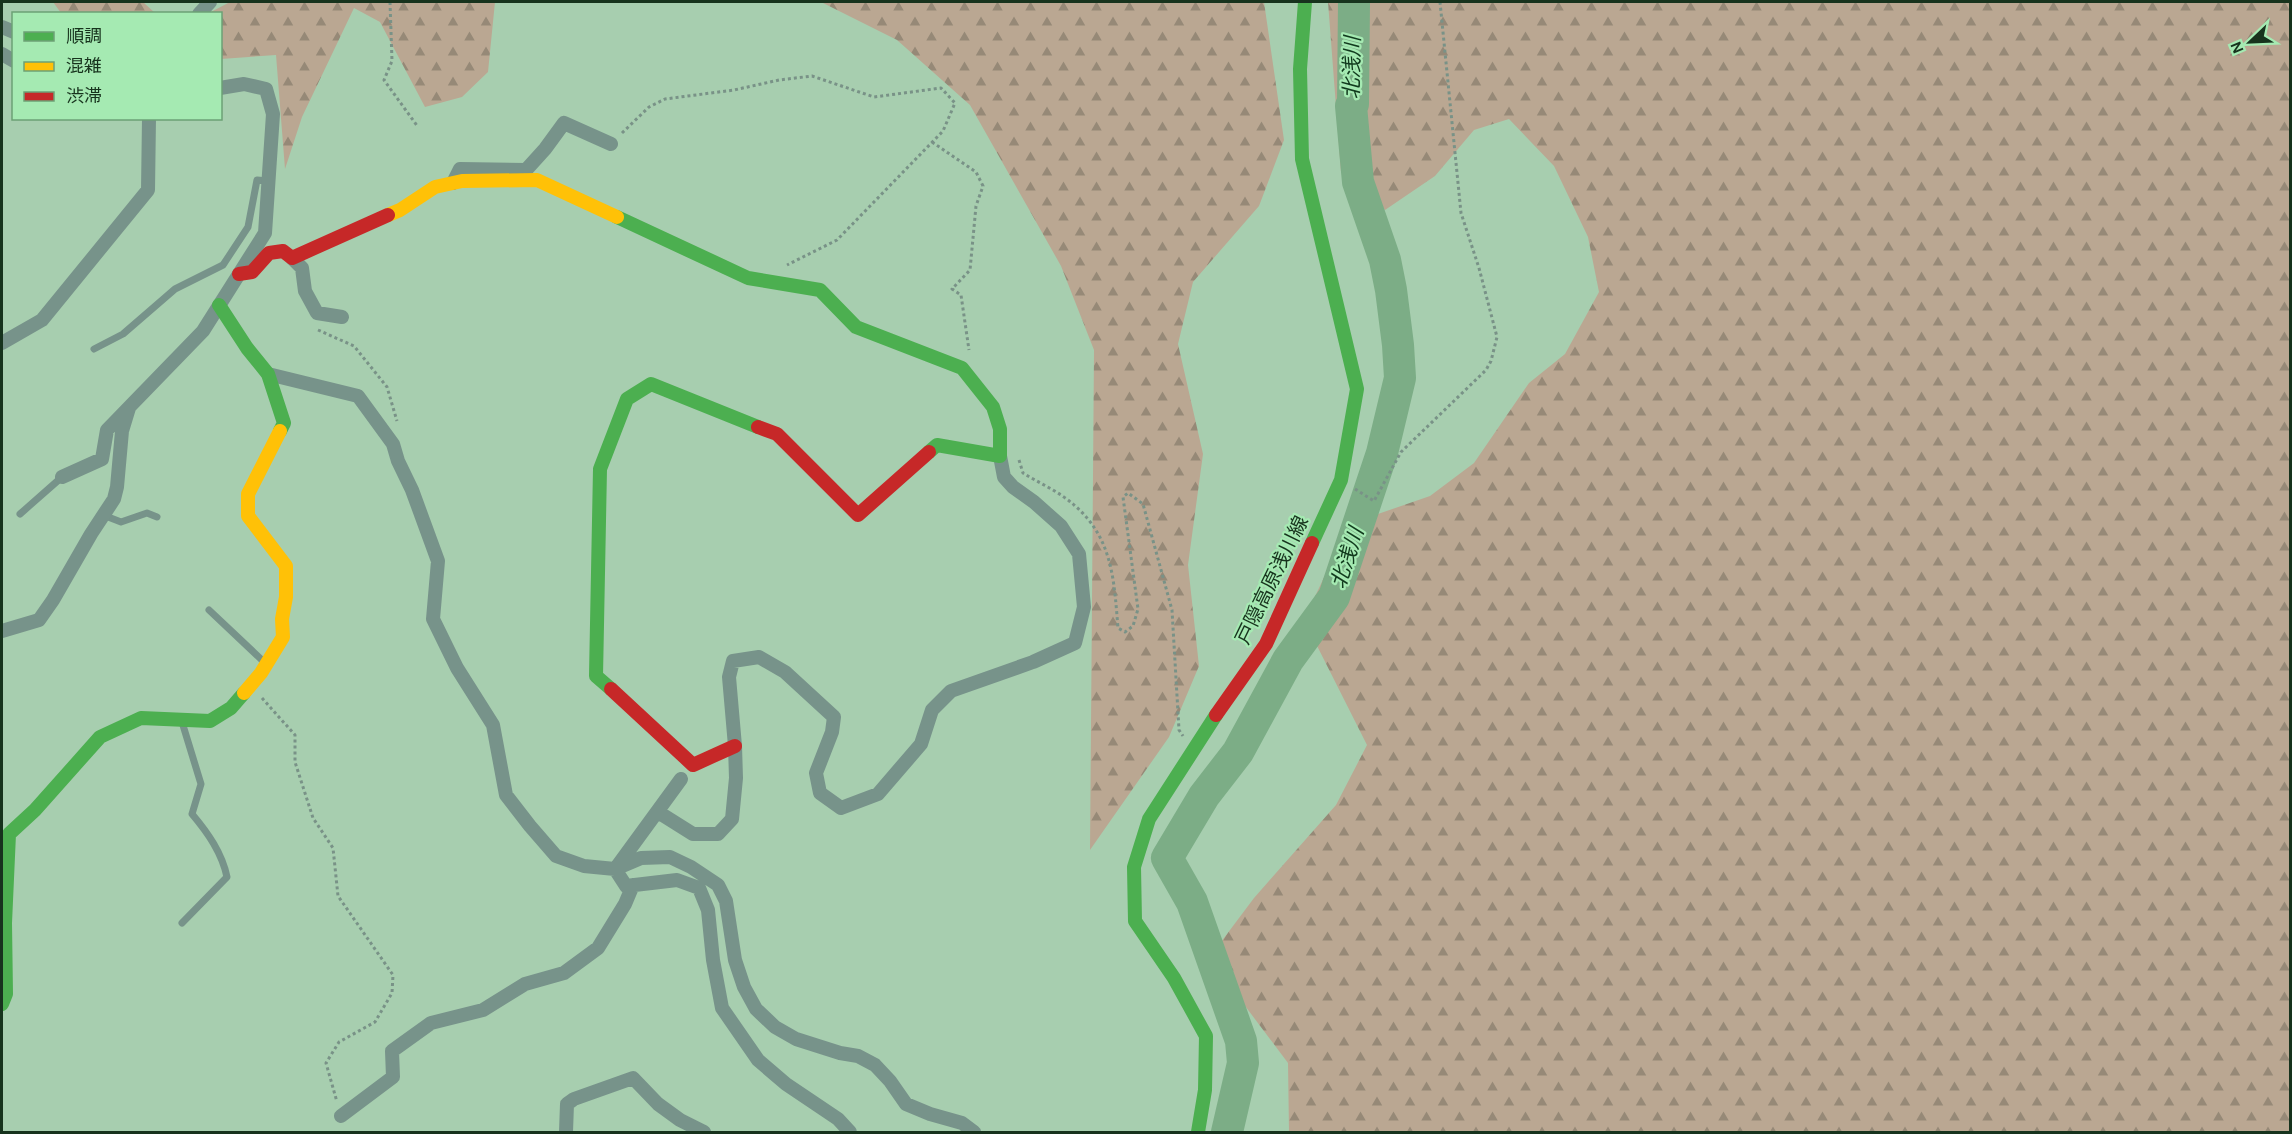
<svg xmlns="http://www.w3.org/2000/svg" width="2292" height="1134" viewBox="0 0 2292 1134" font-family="Karla,'Noto Sans JP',sans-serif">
  <defs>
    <pattern id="forest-firs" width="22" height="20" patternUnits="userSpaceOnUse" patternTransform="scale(1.5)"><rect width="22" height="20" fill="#baa792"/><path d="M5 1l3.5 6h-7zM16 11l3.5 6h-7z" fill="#968977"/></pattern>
  </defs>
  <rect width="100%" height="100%" fill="#a7ceaf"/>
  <path fill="url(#forest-firs)" d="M53,2H143L155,13H61Z
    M230,2H495L488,72L462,97L425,107L380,22L354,8L302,117L285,169L276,55L221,59L220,14L209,13Z
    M821,2H1264L1284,140L1259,206L1193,282L1178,344L1203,454L1188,565L1199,666L1169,737L1090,850L1094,350L1061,266L970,105L897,40Z
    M1328,2H2290V1132H1289L1288,1063L1209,958L1254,898L1336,805L1367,745L1304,620L1349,524L1430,496L1474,463L1529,383L1565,354L1599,292L1588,237L1554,166L1509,119L1474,130L1435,176L1385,210L1341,172Z"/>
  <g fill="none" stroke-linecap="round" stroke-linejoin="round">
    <path stroke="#7cad86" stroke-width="32" d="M1227,1132L1243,1063L1241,1041L1192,902L1167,858L1204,796L1238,752L1288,660L1334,597L1382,453L1400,378L1398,345L1391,290L1385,260L1358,182L1351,106L1353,104L1354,2"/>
    <path stroke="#799287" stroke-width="3" stroke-dasharray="3 3" stroke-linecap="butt" d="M390,2L392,61L384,80L418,127
      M622,133L649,107L665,99L734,90L779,80L812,76L874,97L941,88L955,103L943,131L837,240L787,265
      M932,142L976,172L983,186L976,206L970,270L952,289L961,295L969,350
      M318,330L354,346L387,387L397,421
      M1019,460L1023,473C1039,483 1060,492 1074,505C1113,538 1114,581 1118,628L1125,632L1133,626L1138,609L1123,497L1128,493L1143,504L1172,610L1179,730L1183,736
      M1355,489L1374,501L1401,452L1486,370L1491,361L1497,337L1479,268L1461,213L1440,2
      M262,698L295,735V762L313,818L333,848L338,896L393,975L392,993L375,1022L339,1042L326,1063L337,1102"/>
    <path stroke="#77938a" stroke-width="7" d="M94,349L123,334L175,289L223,265L248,227L257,180L268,181
      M20,514L62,477
      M103,515L121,522L147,513L157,517
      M209,610L264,662
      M182,923L227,877C222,853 208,833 192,814L201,784L182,722"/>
    <path stroke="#77938a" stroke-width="14" d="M199,14L210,2
      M2,27L14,32
      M2,54L14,61
      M453,183L460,169L526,170L545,149L564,123L611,144
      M292,258L302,268L305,291L317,313L342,317
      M2,343L42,320L148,190L149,118
      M268,374L358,396L393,444L398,461L412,490L438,561L433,619L457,668L493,725L506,795L530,826L556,856L584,866L615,869L641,858L670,857L691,867L718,885L726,901L735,960L744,987L756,1009L775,1027L796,1039L840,1053L858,1056L875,1065L890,1081L906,1104L930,1114L962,1123L974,1132
      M62,477L102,459L107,430L203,331L265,233L273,114L266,89L244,84L220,88
      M2,631L39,620L53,600L91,534L114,499L117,487L122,431L129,408
      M658,812L693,834H718L732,819L736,778L735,746L729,677L733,661L759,657L785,672L834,717L832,732L816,773L820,793L841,808L878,794L921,744L932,710L951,691L1033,662L1075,643L1084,607L1079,554L1061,526L1034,502L1013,487L1004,477L1000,456
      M616,868L681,779
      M615,869L626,886L677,880L699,888L708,910L713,960L722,1008L758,1060L786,1084L838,1119L850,1132
      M341,1116L393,1077L392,1051L431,1023L483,1010L525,984L564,973L598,948L625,904L633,885
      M566,1132L567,1104L574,1099L633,1078L658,1104L680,1120L704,1132"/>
    <path stroke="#4caf50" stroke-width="14" d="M1305,2L1300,69L1302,159L1357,389L1341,480L1312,543
      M617,217L748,278L820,290L856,327L962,368L993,407L1000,429V456L937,445L929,452
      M219,305L247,348L268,374L284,423L280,431
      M611,689L596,676L600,469L627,399L651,384L758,427
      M2,1004L6,994L5,923L9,834L35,810L100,737L141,718L210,721L231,708L244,693
      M1198,1132L1205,1090L1206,1036L1174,978L1135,921L1134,867L1149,819L1216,715"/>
    <path stroke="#ffc107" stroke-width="14" d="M388,215L400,210L435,187L462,181L537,180L617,217
      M244,693L261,673L283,637L282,619L286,597V566L248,516V494L280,431"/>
    <path stroke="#c62828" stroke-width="14" d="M239,274L252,272L269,253L283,251L292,258L388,215
      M758,427L777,434L858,515L929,452
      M611,689L693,765L735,746
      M1216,715L1266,644L1312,543"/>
  </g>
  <g text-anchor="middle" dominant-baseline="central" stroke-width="4.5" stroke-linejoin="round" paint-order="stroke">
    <g font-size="20" fill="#17331d" stroke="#a5eab2">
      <text transform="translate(1272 580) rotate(-64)">戸隠高原浅川線</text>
    </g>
    <g font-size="21" font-style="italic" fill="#113a1d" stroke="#a5eab2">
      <text transform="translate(1352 68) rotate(-89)">北浅川</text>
      <text transform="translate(1347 558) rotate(-72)">北浅川</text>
    </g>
  </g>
  <rect width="2292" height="1134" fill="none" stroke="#17331d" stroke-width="6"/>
  <rect x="12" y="12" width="210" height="108" fill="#a5eab2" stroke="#6ca176" stroke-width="1.5"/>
  <rect x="24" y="32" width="30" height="9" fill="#4caf50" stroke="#6ca176" stroke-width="1.5"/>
  <text x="66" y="42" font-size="18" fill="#17331d">順調</text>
  <rect x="24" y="62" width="30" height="9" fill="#ffc107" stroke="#6ca176" stroke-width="1.5"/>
  <text x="66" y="72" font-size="18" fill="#17331d">混雑</text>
  <rect x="24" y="92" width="30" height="9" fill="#c62828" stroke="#6ca176" stroke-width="1.5"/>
  <text x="66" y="102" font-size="18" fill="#17331d">渋滞</text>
  <g transform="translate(2250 42) rotate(247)" stroke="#a5eab2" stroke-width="4.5" paint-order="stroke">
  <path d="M0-4.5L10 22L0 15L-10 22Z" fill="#17331d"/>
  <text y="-9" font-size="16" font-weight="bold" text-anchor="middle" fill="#17331d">N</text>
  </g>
</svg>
